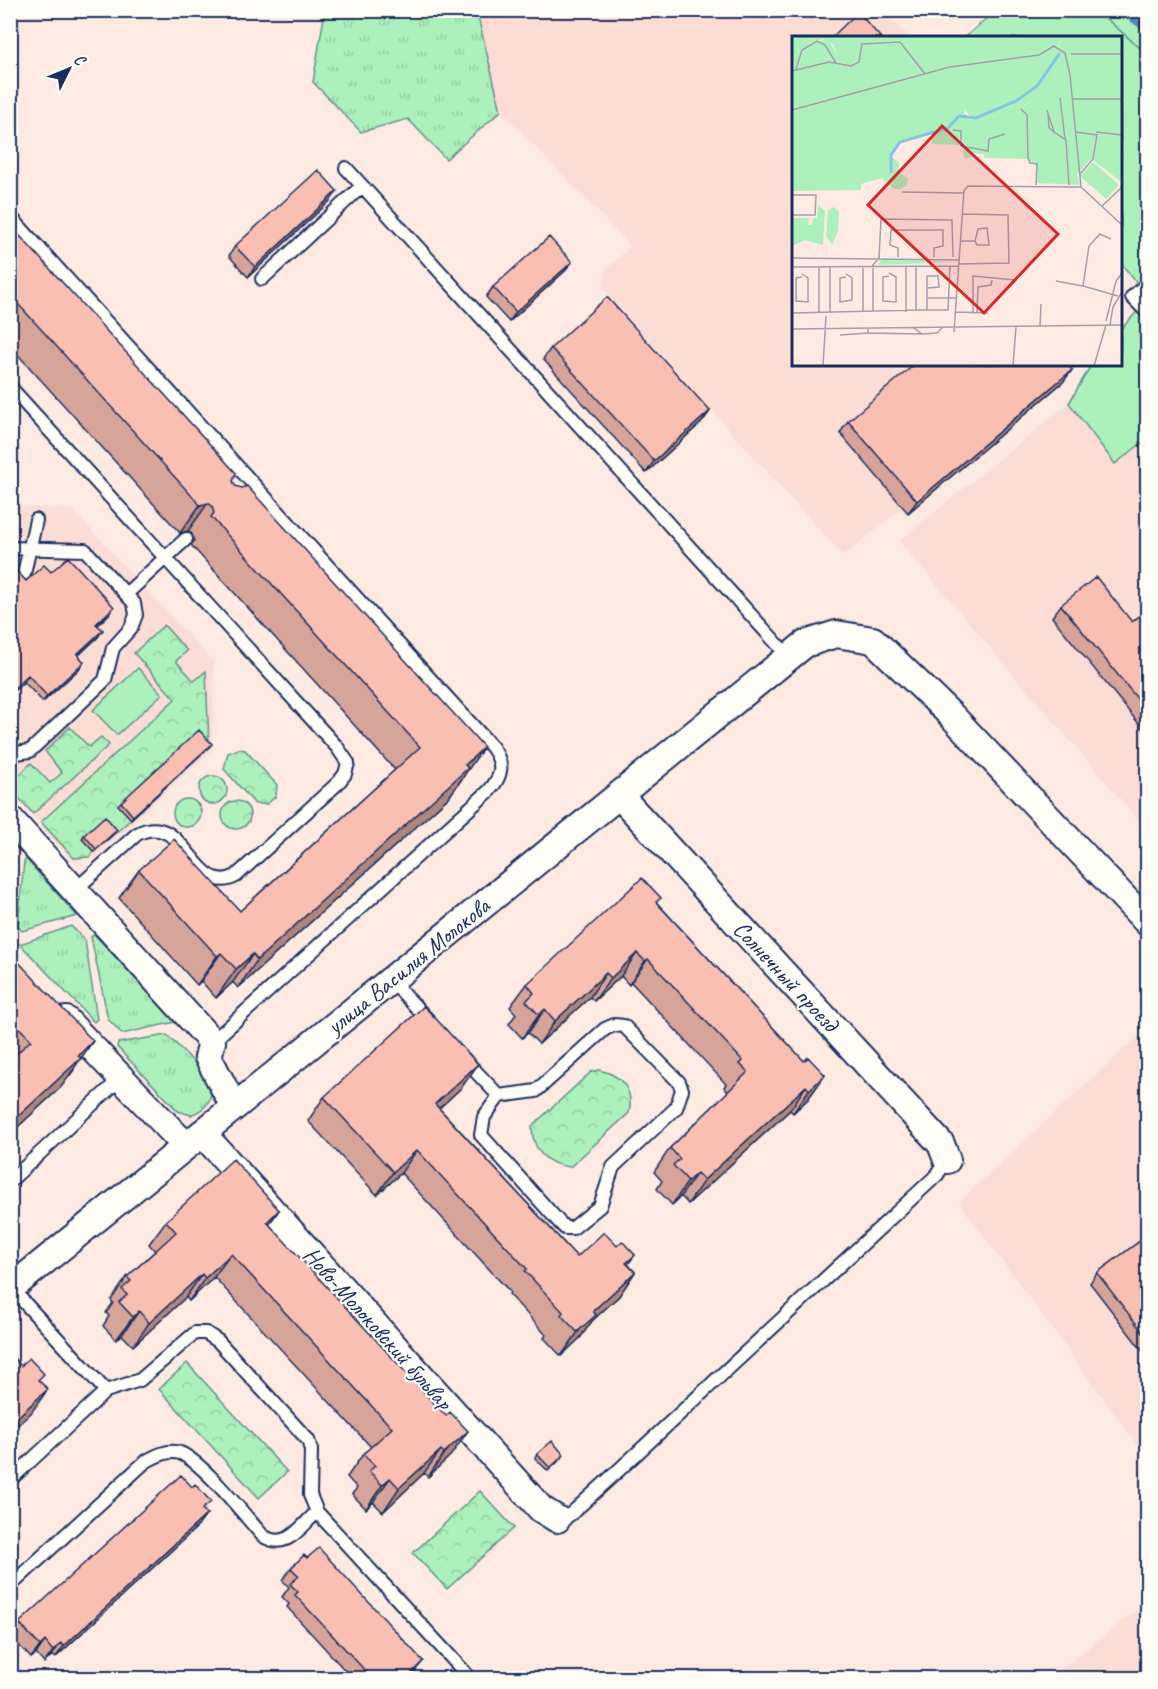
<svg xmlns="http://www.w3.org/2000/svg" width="1158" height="1689" viewBox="0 0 1158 1689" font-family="Caveat,sans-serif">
  <defs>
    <pattern id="grass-tufts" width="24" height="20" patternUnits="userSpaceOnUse" patternTransform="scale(1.5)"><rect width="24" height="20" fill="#acf0bb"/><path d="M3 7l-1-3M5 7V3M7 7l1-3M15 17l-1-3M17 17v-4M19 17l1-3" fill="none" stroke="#93cea3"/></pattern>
    <pattern id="park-crowns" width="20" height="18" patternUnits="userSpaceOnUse" patternTransform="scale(1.5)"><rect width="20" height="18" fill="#acf0bb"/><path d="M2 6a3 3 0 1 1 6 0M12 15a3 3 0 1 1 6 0" fill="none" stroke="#93cea3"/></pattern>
  </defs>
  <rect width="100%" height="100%" fill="#fceae3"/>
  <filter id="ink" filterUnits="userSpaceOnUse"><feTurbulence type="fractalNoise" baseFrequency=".0167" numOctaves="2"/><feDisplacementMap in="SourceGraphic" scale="12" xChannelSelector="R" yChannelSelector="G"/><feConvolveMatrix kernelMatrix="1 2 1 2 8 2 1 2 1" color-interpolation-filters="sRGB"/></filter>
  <g filter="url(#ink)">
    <path fill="#fbddd5" d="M480,10L884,11L909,37L794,38V364L1070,365L1064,376L843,556L602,288L605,271L631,246L501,111L477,13Z
      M1069,403L1115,464L1147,439V830L899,541Z
      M10,506L73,510L214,663L212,750L93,859L73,861L11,792Z
      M1147,1028V1458L959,1202Z
      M1147,1602V1678H1050Z"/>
    <path fill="url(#grass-tufts)" stroke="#64908c" stroke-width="1.5" d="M325,11H480L477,13L501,111L446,159L408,119L361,132L313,82Z
      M1097,11H1147V54Z
      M26,859L77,916L22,931L18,926L24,861Z
      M71,926L85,940L97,1019L94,1022L20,944Z
      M94,934L175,1022L122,1034L108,1019L91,937Z
      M167,1035C186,1055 239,1096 191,1115L178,1111L117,1047L118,1043Z"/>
    <path fill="url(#park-crowns)" stroke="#64908c" stroke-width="1.5" d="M164,625L187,651L176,661L194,681L206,671L209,747L119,805L131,819L117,832L105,818L82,838L94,852L89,857L74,858L41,822L175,699L134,653Z
      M70,727L89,747L101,737L109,745L33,814L11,789V783L31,763L50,783L62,773L45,751Z
      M239,749L245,750L277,785L276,796L267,804H255L224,769L228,753Z
      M199 790a14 14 0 1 1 28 0a14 14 0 1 1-28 0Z
      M173 813a14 14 0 1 1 28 0a14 14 0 1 1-28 0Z
      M222 815a14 14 0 1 1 28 0a14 14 0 1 1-28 0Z
      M599,1070C622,1075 634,1090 629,1113L570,1167C546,1165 532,1150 532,1126L591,1072Z
      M187,1363L287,1472L259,1498L159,1389Z
      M480,1491L514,1528L447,1589L413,1553Z"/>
    <path fill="#acf0bb" stroke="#64908c" stroke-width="1.5" d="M995,11H1097L1147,54V296L1121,263L1120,38H964Z
      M1147,301V439L1115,464L1069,403L1091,365L1120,364L1121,329Z
      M138,668L162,694L117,735L93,710Z"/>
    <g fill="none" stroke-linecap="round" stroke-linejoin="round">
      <path stroke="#598aae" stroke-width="7" d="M1121,10L1148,30"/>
      <defs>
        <path id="lane" d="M346,168L789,657
          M10,216L492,747C504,764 503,775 489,791L212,1042
          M262,279L362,186
          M1148,283L1132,297L1148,313
          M10,387L337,747L348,763L345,774L338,783L236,876C194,899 185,808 137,834L75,890
          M10,548L85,550L134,603L136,615L131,628L113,648L105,680L30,751L10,754
          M24,574L36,520
          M126,594L186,539
          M391,980L429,1021
          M463,1058L499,1096L536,1091L605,1029L614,1025L624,1026L679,1082L682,1090L676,1108L613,1167L600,1206L573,1228H565L559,1222L481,1135L484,1117L499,1096
          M10,1181L121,1078
          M11,1288L106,1391
          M10,1480L106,1391L140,1380L195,1333H206L218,1341L308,1440L311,1450L310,1495L317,1512L470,1678
          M557,1519L565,1518L572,1513L620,1469L937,1175L947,1160
          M10,1586L145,1462C155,1456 168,1449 180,1453C203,1462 245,1516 263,1536C287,1551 300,1527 317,1512"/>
        <path id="street" d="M619,795L941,1144L947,1160
          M10,819L212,1042L208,1057L234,1107
          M66,1020L186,1146
          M202,1133L541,1509L557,1519
          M10,1289L805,644L836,634L873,640L951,715L1148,923"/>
      </defs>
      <use href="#lane" stroke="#1b2f5e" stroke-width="16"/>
      <use href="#street" stroke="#1b2f5e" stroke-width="30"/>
      <use href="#lane" stroke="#fdfcf7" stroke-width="12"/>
      <use href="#street" stroke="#fdfcf7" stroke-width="26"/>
    </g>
    <path fill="#d7a49a" stroke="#1b2f5e" stroke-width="1.5" d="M331,200L248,277L229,256L235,246Z
      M10,225L233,481L235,486L464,776L449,797L238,988L233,982L216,998L201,981L197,985L119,898L139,870L240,911L395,770L191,545L194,541L192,534L188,531L180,533L10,346Z
      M565,271L509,322L486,297L493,287Z
      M551,348L710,411L702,422L646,473L543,359Z
      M1072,370L1063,382L908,513L840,433L848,421Z
      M10,564L26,581L51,572L109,614L98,625V637L78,656L79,669L43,702L24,682L10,694Z
      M1061,605L1132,622L1148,609V735L1052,617Z
      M209,747L131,819L118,805L121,802Z
      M115,833L94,852L82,839L84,835Z
      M657,903L804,1061L825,1075L808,1099L793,1113L790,1110L688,1204L681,1196L672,1205L657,1189L662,1181L654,1172L670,1148L728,1092L724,1087L726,1084L631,982L629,985L621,976L594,1001L590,997L539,1044L528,1033L522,1038L509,1024L516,1014L510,1007L527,984Z
      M10,953L74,1070L61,1087L10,1134Z
      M478,1064L461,1088L439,1108L577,1257L617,1246L635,1255L628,1264L635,1272L619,1296L592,1321L580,1338L561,1356L544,1338L546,1335L509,1294L510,1292L401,1173L377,1195L308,1121L324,1097Z
      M279,1210L269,1224L451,1455L428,1477L424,1473L383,1512L373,1502L366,1509L352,1494L357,1488L347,1477L363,1454L371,1447L214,1277L189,1301L186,1297L133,1346L122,1335L116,1340L103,1326L109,1316L106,1313L113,1303L111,1300L127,1277L155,1251L149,1244L166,1221Z
      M1148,1235V1358L1090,1283L1097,1273Z
      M537,1454L562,1458L548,1471L535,1458Z
      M204,1511L198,1526L55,1658L52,1655L44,1663L36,1654L31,1658L10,1636L19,1623Z
      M291,1568L423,1661L409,1678H352L287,1607L289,1604L282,1597L289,1587L282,1580Z"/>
    <path fill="#af867d" stroke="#1b2f5e" stroke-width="1.5" d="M337,191L331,200L248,277L255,267Z
      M572,262L565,271L509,322L516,312Z
      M1072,370L1063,382L908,513L917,501Z
      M710,411L702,422L646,473L654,461Z
      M208,503L188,531L180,533L200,505Z
      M114,607L109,614L92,630L96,624Z
      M103,630L98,637L72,661L77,654Z
      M84,662L79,669L43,702L47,696Z
      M28,675L24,682L10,694V692Z
      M212,744L209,747L131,819L133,816Z
      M484,747L449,797L238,988L257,960Z
      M221,953L201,981L197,985L217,956Z
      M637,953L621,976L594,1001L611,978Z
      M253,954L233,982L216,998L236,969Z
      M648,959L631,982L629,985L645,961Z
      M606,973L590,997L539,1044L555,1021Z
      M545,1009L528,1033L522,1038L539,1015Z
      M93,1041L61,1087L10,1134V1124Z
      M478,1064L461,1088L419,1127L435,1104Z
      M825,1075L808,1099L793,1113L809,1090Z
      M806,1086L790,1110L688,1204L704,1180Z
      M417,1150L401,1173L377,1195L393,1172Z
      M697,1173L681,1196L672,1205L688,1181Z
      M279,1210L263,1233L267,1222Z
      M231,1254L214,1277L189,1301L205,1278Z
      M635,1272L619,1296L592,1321L580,1338L561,1356L593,1311Z
      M202,1274L186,1297L133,1346L149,1323Z
      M139,1311L122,1335L116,1340L133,1317Z
      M48,1389L31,1413L10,1432V1424Z
      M468,1431L451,1455L428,1477L444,1453Z
      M441,1450L424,1473L383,1512L399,1488Z
      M390,1478L373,1502L366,1509L382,1485Z
      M207,1514L198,1526L55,1658L64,1646Z
      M45,1641L36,1654L31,1658L40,1646Z
      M61,1643L52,1655L44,1663L53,1651Z
      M423,1661L409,1678H407Z"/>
    <path fill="#fabfb3" stroke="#1b2f5e" stroke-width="1.5" d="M858,12L881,38H831Z
      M318,170L337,191L255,267L235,246Z
      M10,225L236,473L233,481L235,486L242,488L247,486L484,747L465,765L468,768L257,960L253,954L236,969L221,953L217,956L139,870L174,839L240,911L420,747L211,517L214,513L212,506L208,503L200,505L10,295Z
      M549,237L572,262L516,312L493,287Z
      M607,297L710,411L654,461L551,348Z
      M915,364H1067L1072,370L917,501L848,421Z
      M68,557L114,607L96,624L103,630L77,654L84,662L47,696L28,675L10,692V564L26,581L44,565L51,572Z
      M1096,577L1132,622L1148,609V712L1061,605Z
      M199,730L212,744L133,816L121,802Z
      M105,816L117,830L96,849L84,835Z
      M642,878L661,898L656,902L680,928L804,1061L808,1057L825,1075L809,1090L806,1086L704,1180L697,1173L688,1181L673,1165L680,1159L670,1148L748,1072L740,1064L743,1061L648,959L645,961L637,953L611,978L606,973L555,1021L545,1009L539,1015L526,1001L534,993L527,984Z
      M10,953L93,1041L78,1056L81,1058L10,1124V1060L31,1040L10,1018Z
      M424,1006L478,1064L435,1104L577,1257L604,1232L617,1246L622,1241L635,1255L626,1263L635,1272L593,1311L596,1315L577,1332L561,1315L563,1312L525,1271L527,1269L417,1150L393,1172L324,1097Z
      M233,1159L279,1210L267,1222L446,1416L450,1412L468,1431L444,1453L441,1450L399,1488L390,1478L382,1485L369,1471L375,1466L363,1454L392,1428L231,1254L205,1278L202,1274L149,1323L139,1311L133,1317L119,1302L127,1295L122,1289L131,1281L127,1277L176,1232L166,1221Z
      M1148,1235V1339L1097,1273Z
      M29,1358L44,1374L38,1380L48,1389L10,1424V1363L15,1359L21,1366Z
      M552,1441L564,1455L550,1468L537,1454Z
      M181,1475L192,1487L195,1484L211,1502L202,1509L207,1514L64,1646L61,1643L53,1651L45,1641L40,1646L19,1623Z
      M319,1548L423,1661L407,1678H377L376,1677L374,1678H372L295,1595L298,1592L290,1584L299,1576L291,1568L304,1555L307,1558Z"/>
  </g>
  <g text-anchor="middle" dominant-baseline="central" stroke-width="4.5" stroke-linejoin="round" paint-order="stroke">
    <g font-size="24" fill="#1b2f5e" stroke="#fdfcf7">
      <text transform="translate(408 966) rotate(-39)">улица Василия Молокова</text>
      <text transform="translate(786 976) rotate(47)">Солнечный проезд</text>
      <text transform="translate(378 1328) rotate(48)">Ново-Молоковский бульвар</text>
    </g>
  </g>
  <g transform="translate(792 36)">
    <rect width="330" height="330" fill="#fceae3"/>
    <path d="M272,0H330V14L318,6L265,28L261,50L237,67L190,84H181L173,74L167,93L108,105L99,121L107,126V137L116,142L115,149L108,153H102L90,142L69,148V154L0,155V31L9,25L14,8L37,3L47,24L74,6L113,5L129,28L135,29L182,17L253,15L260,3L267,8ZM90,223L165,226L86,229Z" fill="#acf0bb"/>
    <path d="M0,0H201L196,17L135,29L129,28L113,5L74,6L69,10V28L64,30L47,24L41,8L32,3L14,8L9,25L0,31ZM26,169L33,175L31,209L13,204L0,210V182H17L16,189H20L21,182H25ZM42,171L47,176L46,195L40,209L34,200L36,174Z" fill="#acf0bb"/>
    <path d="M201,0H272L266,8L260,3L253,15L196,17ZM282,4L319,6L330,14V146L299,123L285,138L288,149L244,147V129L236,123L193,122L191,118L180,117L179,122H172L170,109L140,108L141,95L167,93L168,74L181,84H190L237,67L261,50L265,28ZM301,126L327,149L314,163L288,140Z" fill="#acf0bb"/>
    <path fill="none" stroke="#83c7e4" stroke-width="3" d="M99,137V119L108,106L156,92L167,80L184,82L224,65L245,50L268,17"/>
    <path fill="none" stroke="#a29fae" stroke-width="1.5" d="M279,18H330M4,33L10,14L25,5L33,9L44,27M0,35L37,26L59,30L67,26L70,8L108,6L133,38M268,62L273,103M280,63H330M229,73L235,79L236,122L238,127L245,128L244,149M0,74L158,31L247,19L262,10L273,17L278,39L289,151M255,74L262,96L274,104L277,149M256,77L257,92L263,97M161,94L169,95V110L196,115L197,103L213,98M283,96L305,99L301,123L288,138M304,96L330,99M110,156L172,157M0,159H24L23,179H0M310,170L330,151M319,203L308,198L297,210L291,250L326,260M168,205H183L186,193L195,192L197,209H185L183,205M106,221V212L98,209L99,194H151V210L142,212V221M0,222L167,224M167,228L217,227L216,179L170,178M114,230V276M124,230V274H156L158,230M0,231L167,230M27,231V276M38,231V276M71,231V276M97,237L104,241V266L91,265V241L97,240M10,238L16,242V266L4,265V242L10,241M54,238L60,242V264L48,266V242L54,241M264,245L291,250M135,252L147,251L146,240H135V274M135,262H164M81,276V229L87,222L89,183L160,184L161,221M163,276L196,277M0,277L124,274M181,277V240L223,244M185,277L186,251L199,249L200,244M314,285L324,245L330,237M318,289L321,271L330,256M248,290L249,268M76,292V297L130,298M122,292L130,298L145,297L151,291M0,293L330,289M162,296L172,155L176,150L289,151L330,189M48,299L76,297M31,330L34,280M221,330L224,291M302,330L314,289"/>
    <path fill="#d62828" fill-opacity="0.15" stroke="#d62828" stroke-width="3" d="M150,90L266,198L192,277L76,169Z"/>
    <rect width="330" height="330" fill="none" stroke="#1b2f5e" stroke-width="3"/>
  </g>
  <rect width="1158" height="1689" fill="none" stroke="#fdfcf7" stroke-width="36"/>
  <rect x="18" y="18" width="1122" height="1653" fill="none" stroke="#1b2f5e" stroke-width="2" filter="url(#ink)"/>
  <g transform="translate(69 69) rotate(47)" stroke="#fdfcf7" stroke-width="4.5" paint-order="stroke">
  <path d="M0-4.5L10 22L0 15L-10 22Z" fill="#1b2f5e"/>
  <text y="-9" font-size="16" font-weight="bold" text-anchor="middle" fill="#1b2f5e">С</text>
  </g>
</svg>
